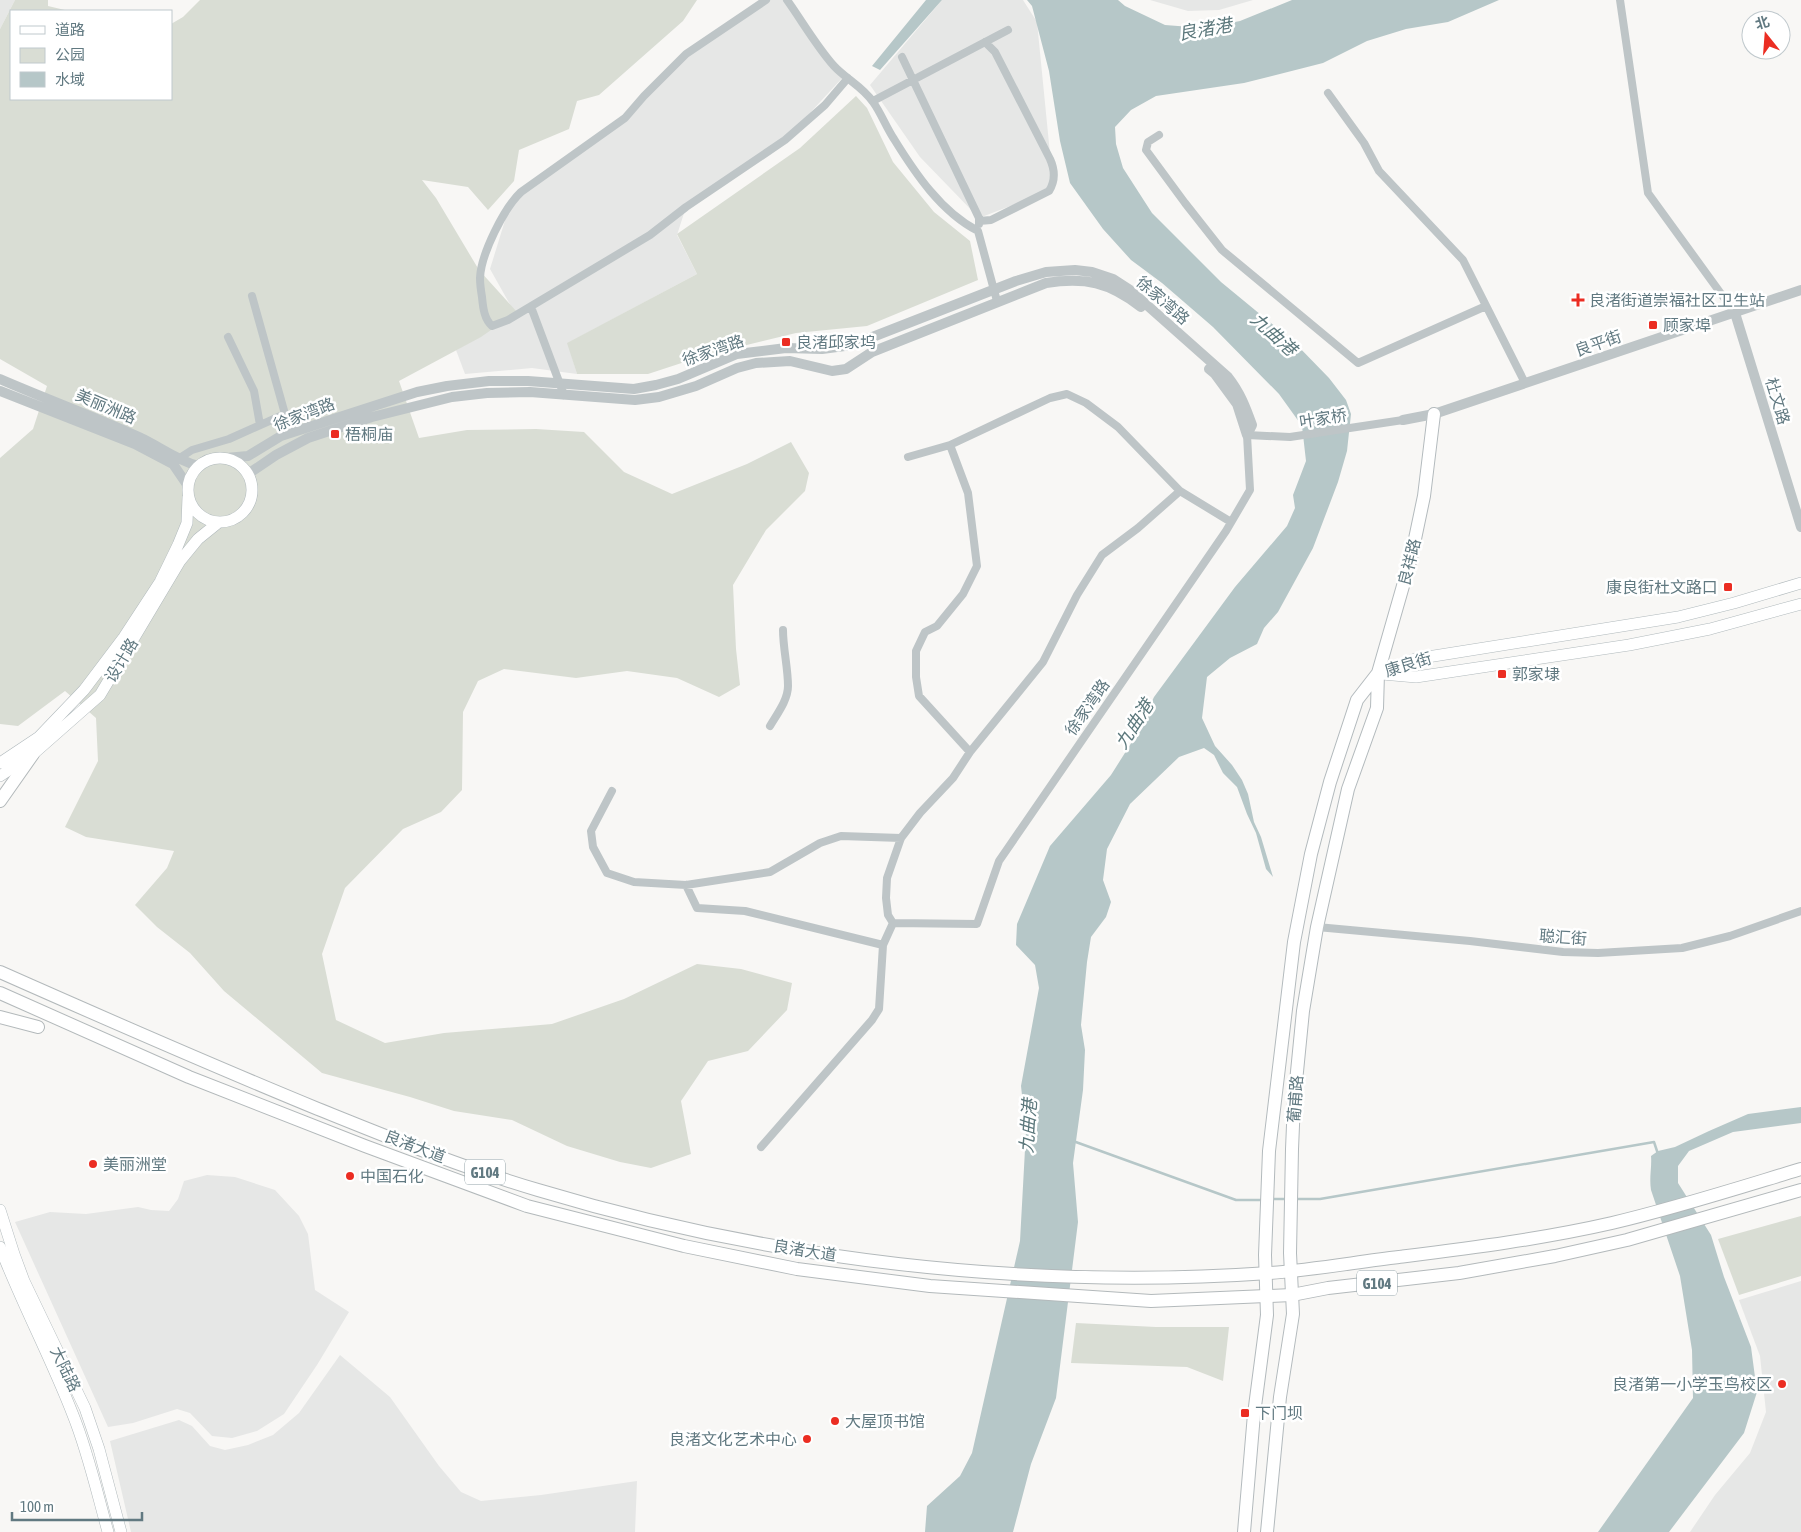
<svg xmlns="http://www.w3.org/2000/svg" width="1801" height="1532" viewBox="0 0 1801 1532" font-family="'Asap Condensed','Noto Sans SC',sans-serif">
  <rect width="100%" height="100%" fill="#f8f7f5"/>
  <path fill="#e6e7e6" d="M0,0H15L0,29Z
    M766,0H788L844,76L785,140L686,207L677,235L697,274L568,343L577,374L532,368L465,374L456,350L516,315L490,269L511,201L625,118L686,54Z
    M942,0H1023L1037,22L1053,184L1049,191L979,218L920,157L870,85Z
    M1150,0H1253L1219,10L1188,11Z
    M207,1175L235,1177L275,1190L299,1216L308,1234L315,1290L349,1312L317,1365L284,1414L257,1431L232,1438L212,1436L190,1413L177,1409L133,1423L108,1427L15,1222L50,1212L86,1214L138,1207L151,1210L169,1211L178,1199L184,1181Z
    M1801,1281V1532H1690L1715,1495L1750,1453L1766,1412L1760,1356L1739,1300Z
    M340,1355L390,1397L439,1466L461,1492L481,1501L541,1495L637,1481L635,1532H131L110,1441L179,1420L192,1426L210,1446L225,1450L248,1445L273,1435L299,1413Z"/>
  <path fill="#d9ddd4" d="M15,0H48V6L69,11H11V99H171V24L183,17L200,0H697L683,21L599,95L577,101L569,129L519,150L514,181L488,210L468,187L422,180L436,198L479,270L517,312L481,337L399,381L419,438L467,430L536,429L584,432L624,472L672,494L747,464L791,442L809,473L805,491L766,530L733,585L736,649L740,685L719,697L677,678L627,671L576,678L504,669L478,681L463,712L462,790L441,812L403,829L345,888L322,954L336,1020L385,1043L444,1033L552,1024L624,999L697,964L741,969L792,983L787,1010L748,1051L708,1061L681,1101L691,1154L651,1168L620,1162L567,1146L512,1120L454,1111L410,1097L322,1073L224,991L190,953L157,927L135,905L167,868L174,851L86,837L65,827L98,761L96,718L65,691L18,726L0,724V458L33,429L47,386L0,359V29Z
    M856,96L867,108L893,162L934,212L970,241L978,280L867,326L796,333L706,355L648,374H577L567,343L697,274L677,234L800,148Z
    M1801,1216V1276L1739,1295L1718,1239Z
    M1076,1323L1156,1327H1229L1223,1381L1187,1367L1071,1363Z"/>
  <path fill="#b6c7c8" d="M926,0H942L880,70L872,66Z
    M1027,0H1118L1125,6L1165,25L1204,28L1240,21L1292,0H1499L1448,22L1406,29L1367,41L1323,63L1244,83L1156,96L1131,110L1115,127L1116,144L1123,168L1152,213L1221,282L1294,342L1329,378L1346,400L1351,414L1347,451L1338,482L1313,548L1278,612L1264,628L1257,644L1230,658L1207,677L1202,718L1215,746L1232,765L1242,780L1248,794L1254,822L1261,837L1273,877L1266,869L1256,833L1247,814L1237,787L1223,773L1214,755L1204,748L1179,757L1130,804L1107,849L1103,880L1111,902L1106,917L1091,937L1087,962L1081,1025L1085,1050L1083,1090L1073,1163L1078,1222L1056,1398L1031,1464L1013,1532H925L927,1506L960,1476L972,1453L1020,1241L1026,1131L1021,1086L1039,988L1035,965L1016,945L1017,924L1050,846L1111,775L1135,737L1154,697L1235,587L1287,526L1295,508L1293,495L1306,461L1302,426L1279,394L1213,327L1162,283L1131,260L1103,229L1070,183L1060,141L1049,71L1032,6Z
    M1801,1107V1123L1733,1132L1689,1151L1678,1166V1183L1711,1235L1724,1277L1751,1347L1757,1392L1744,1433L1669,1532H1598L1693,1398L1692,1350L1680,1276L1651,1190C1649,1178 1652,1167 1651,1156L1658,1151L1675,1147L1709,1131L1748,1114Z"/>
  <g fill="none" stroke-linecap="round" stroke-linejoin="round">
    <path stroke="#b6c7c8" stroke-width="2.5" d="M1073,1141L1236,1200H1262
      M1270,1199H1287
      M1295,1199H1320L1654,1142L1658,1154"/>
    <defs>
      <path id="secondary" d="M188 490a32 32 0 1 1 64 0a32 32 0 1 1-64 0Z
        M1378,673L1415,659L1678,617L1734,603L1801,583
        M1382,674L1416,677L1629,645L1710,629L1801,604
        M0,763L39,737L84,690L124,637L160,582L178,545L187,523L188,497
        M0,776L33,754L100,695L180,561L198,539L219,522
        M0,1210L14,1254L24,1281L85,1408L99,1449L121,1532
        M0,1247C22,1304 51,1358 73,1415C88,1452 97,1493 108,1532"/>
      <path id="primary" d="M1244,1532L1254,1414L1267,1315L1265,1255L1269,1151L1294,942L1311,854L1330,782L1357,700L1378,673L1411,558L1424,496L1434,414
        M1267,1532L1280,1397L1293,1314L1290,1253L1292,1149L1294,1102L1303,1011L1317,927L1348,789L1377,708L1378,673"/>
      <path id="trunk" d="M0,801L33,754
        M0,972C106,1019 211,1065 318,1109C390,1138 463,1168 538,1190C769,1260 1028,1290 1269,1273C1313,1270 1356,1262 1399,1257C1470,1248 1542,1239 1612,1223C1676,1208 1738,1188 1801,1169
        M0,993L189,1077L365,1146L527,1206L684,1246L797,1269L930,1286L1151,1301L1292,1295L1328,1288L1459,1273L1555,1256L1627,1240L1801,1190
        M0,1017L38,1027"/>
    </defs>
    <use href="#secondary" stroke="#b0b9bc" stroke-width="12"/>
    <use href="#primary" stroke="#b3babd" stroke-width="14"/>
    <use href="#trunk" stroke="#b3b9bb" stroke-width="14"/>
    <path stroke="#bec5c7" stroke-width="8" d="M766,0L686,54L644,96L625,118L521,192C504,208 481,254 480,278C480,284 481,291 482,297C483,307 484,319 492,326L508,320L650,235L686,207L785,140L825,105L848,78
      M787,0C802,21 817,47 834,66C846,79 863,87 873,102C881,113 886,127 894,139C915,173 941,212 978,231L997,301
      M1620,0L1648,193L1735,313
      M902,57L979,218V224
      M1328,93L1364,143L1379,171L1463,260L1525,383
      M873,101L1008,30
      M1159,135L1148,142L1146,150L1185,203L1222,250L1358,363L1486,306
      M979,221L991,220L1049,191C1056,180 1055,170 1050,159L995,52L985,42
      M531,307L564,395
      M228,337L254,391L260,425
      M950,445L968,493L977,566L963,594L937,626L925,632L916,651V677L919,696L970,752
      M908,457L950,445L1050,398L1067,394L1086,403L1118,427L1180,491L1231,522
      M178,459L192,450L229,439L285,414L252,296
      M770,726C777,714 788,700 788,686C788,668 783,648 783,630
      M612,791L591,831L593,847L607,873L634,882L686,885L770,872L820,843L841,836L901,838
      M686,885L697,908L745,911L883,945
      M893,923L977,924L999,861L1226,531L1250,490L1247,435L1290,437L1403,420
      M1317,927L1470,941L1563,952L1598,953L1682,948L1730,936L1801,911
      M761,1147L872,1020L879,1009L883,945L893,923L888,915L886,898L887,878L901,838L920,813L953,778L970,752L1043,662L1077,595L1102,555L1138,528L1180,491"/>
    <path stroke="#bec5c7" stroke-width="10" d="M1735,313L1801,527
      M1209,369L1215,374L1237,404L1247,435
      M0,379C46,399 93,416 139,437C159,446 176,460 198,466
      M0,391L135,444L173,464L188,486
      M1403,420L1434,414L1801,290
      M226,458L248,456L281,436L417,392L447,386L489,381H528L634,389L656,385L678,379L737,354L786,348L822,349L852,345L1016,281L1046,272L1075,270L1092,272L1113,279L1130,290L1228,377C1240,392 1246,408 1252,425L1247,435
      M248,474L276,455L308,438L372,417L452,397L487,393L530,392L635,400L659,397L696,386L737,368L756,363L790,361L832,371L846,369L872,352L1046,283C1085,277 1109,282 1141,307"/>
    <use href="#secondary" stroke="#fff" stroke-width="11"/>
    <use href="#primary" stroke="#fff" stroke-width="12"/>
    <use href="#trunk" stroke="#fff" stroke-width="12"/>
  </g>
  <g fill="#eb2d22" stroke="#fff" stroke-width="2">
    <path d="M1575.5 292.5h5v5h5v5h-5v5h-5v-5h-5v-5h5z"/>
    <rect x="1648" y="320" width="10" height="10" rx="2.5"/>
    <rect x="781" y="337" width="10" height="10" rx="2.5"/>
    <rect x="330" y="429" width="10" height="10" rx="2.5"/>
    <rect x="1723" y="582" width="10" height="10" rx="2.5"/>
    <rect x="1497" y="669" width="10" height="10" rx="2.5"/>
    <circle cx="93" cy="1164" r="5"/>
    <circle cx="350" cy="1176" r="5"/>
    <circle cx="1782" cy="1384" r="5"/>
    <rect x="1240" y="1408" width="10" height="10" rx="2.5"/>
    <circle cx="835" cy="1421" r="5"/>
    <circle cx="807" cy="1439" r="5"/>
  </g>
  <g text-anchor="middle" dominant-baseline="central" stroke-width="5" stroke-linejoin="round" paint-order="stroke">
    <g fill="#fff" stroke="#90a1a7" stroke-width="1">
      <rect x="465" y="1159.5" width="40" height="25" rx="4"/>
      <rect x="1357" y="1270.5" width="40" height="25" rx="4"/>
    </g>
    <g font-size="15" font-weight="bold" fill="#617981">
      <text x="485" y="1172">G104</text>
      <text x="1377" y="1283">G104</text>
    </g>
    <g font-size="16" fill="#617981" stroke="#fff">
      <text transform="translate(1163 300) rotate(41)">徐家湾路</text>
      <text transform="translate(1598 343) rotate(-19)">良平街</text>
      <text transform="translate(713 350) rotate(-19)">徐家湾路</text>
      <text transform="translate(1778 401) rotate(73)">杜文路</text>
      <text transform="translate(106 406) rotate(23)">美丽洲路</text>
      <text transform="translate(304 414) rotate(-21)">徐家湾路</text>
      <text transform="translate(1323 418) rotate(-9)">叶家桥</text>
      <text transform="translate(1409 562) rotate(-76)">良祥路</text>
      <text transform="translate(121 660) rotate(-59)">设计路</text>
      <text transform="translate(1408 664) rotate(-17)">康良街</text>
      <text transform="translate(1087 707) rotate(-55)">徐家湾路</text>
      <text transform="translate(1563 937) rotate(4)">聪汇街</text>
      <text transform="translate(1295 1099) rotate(-86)">葡甫路</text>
      <text transform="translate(415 1146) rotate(21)">良渚大道</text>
      <text transform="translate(805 1250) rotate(9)">良渚大道</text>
      <text transform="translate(66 1369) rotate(64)">大陆路</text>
    </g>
    <g font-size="16" fill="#617981" stroke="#fff" text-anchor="start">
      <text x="1589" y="300">良渚街道崇福社区卫生站</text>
      <text x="1663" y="325">顾家埠</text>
      <text x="796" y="342">良渚邱家坞</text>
      <text x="345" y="434">梧桐庙</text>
      <text x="1718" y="587" text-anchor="end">康良街杜文路口</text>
      <text x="1512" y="674">郭家埭</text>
      <text x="103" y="1164">美丽洲堂</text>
      <text x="360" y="1176">中国石化</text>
      <text x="1772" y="1384" text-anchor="end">良渚第一小学玉鸟校区</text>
      <text x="1255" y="1413">下门坝</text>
      <text x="845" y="1421">大屋顶书馆</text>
      <text x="797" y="1439" text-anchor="end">良渚文化艺术中心</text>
    </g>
    <g font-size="18" font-style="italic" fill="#5c787c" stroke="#fff">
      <text transform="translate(1205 29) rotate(-10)">良渚港</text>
      <text transform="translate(1274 334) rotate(42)">九曲港</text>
      <text transform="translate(1134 724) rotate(-57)">九曲港</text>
      <text transform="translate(1028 1126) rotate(-86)">九曲港</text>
    </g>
  </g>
  <rect x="10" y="10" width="162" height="90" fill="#ffffff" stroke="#c0c9cd"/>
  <rect x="20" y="26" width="25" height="8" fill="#ffffff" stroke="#c0c9cd"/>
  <text x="55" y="35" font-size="15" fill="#617981">道路</text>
  <rect x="20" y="48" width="25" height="15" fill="#d9ddd4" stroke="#c0c9cd"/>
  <text x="55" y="60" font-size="15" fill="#617981">公园</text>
  <rect x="20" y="72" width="25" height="15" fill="#b6c7c8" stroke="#c0c9cd"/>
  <text x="55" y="85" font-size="15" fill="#617981">水域</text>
  <g transform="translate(1766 35) rotate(343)"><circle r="24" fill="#ffffff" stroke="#c0c9cd"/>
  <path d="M0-4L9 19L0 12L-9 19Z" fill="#eb2d22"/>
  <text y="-8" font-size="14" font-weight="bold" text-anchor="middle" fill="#617981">北</text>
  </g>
  <path d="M12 1512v8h130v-8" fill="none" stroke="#617981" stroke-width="2.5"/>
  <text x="20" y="1512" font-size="15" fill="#617981" stroke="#ffffff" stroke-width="4" paint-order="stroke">100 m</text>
</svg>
